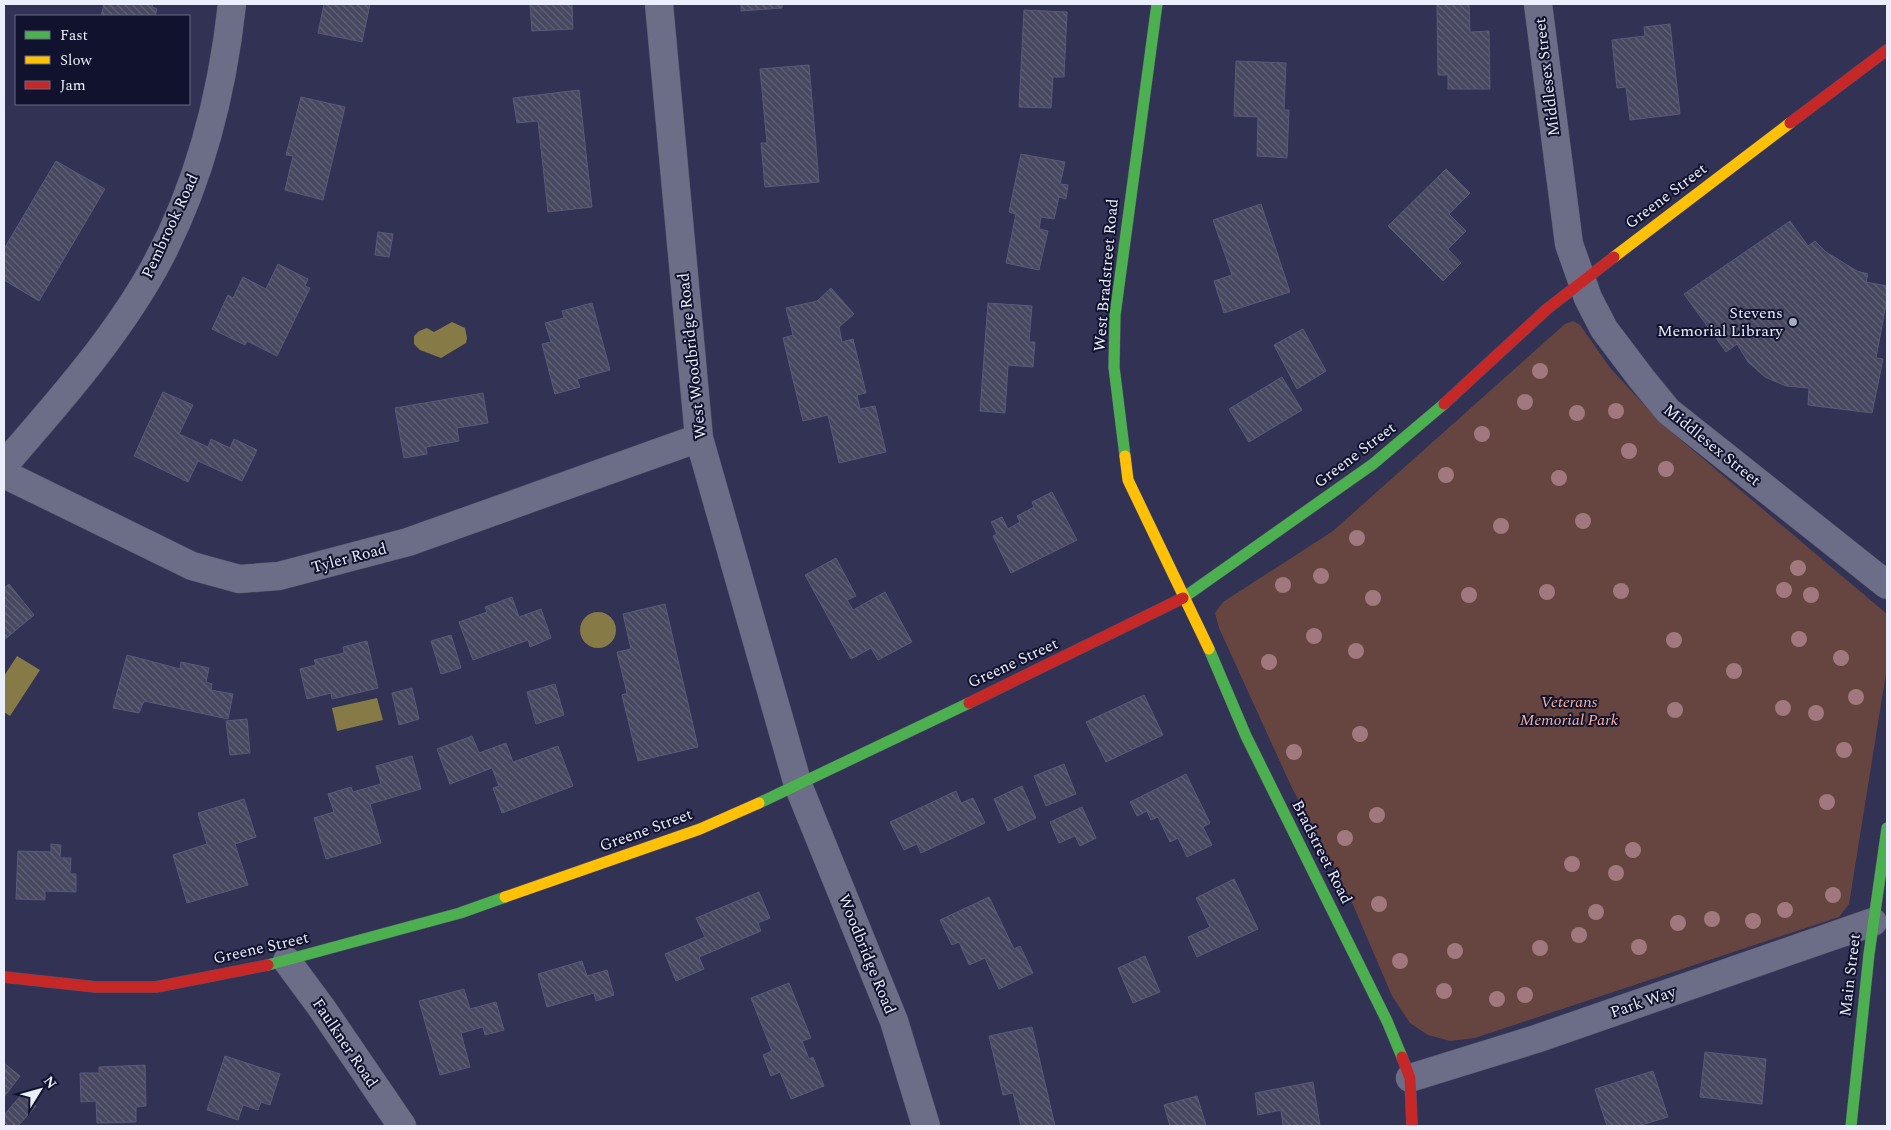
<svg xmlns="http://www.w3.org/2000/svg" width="1891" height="1130" viewBox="0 0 1891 1130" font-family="Spectral,serif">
  <defs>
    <pattern id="building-back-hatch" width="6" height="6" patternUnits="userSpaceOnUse" patternTransform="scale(1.25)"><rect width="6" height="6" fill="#474860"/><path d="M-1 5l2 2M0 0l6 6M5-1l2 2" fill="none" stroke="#626378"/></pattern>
  </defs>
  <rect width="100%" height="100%" fill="#313254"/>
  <path fill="#664540" d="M1573,321L1580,325L1611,369L1662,424L1887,614V667L1849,904L1839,917L1475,1038L1450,1041L1428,1035L1410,1023L1392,996L1351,900L1292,788L1219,628L1215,613L1223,602L1333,531L1565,324Z"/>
  <path fill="#867a46" d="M452,322L465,328L467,338L466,343L441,358L420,350L414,344V336L419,331L427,328L434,332Z
    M580 630a18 18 0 1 1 36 0a18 18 0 1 1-36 0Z
    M17,656L40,670L10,716L4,712V676Z
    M377,698L383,720L337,731L332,708Z"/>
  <path fill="url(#building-back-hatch)" stroke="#585a77" d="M104,4H153L152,7L157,9L155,16H101Z
    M324,4H370L362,42L318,33Z
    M530,4H572L573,29L532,31Z
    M741,4H782V8L741,11Z
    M1437,4H1469L1470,32L1489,31L1490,89H1448V75H1438Z
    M1024,10L1067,12L1064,77H1053L1051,108L1019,107Z
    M1670,24L1680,114L1630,120L1626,87L1617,88L1612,40L1645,36L1644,27Z
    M1236,61L1286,63L1284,110H1289L1287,158L1257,156L1258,117L1234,116Z
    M809,65L819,182L765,187L761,143H767L760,69Z
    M579,90L592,207L548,212L538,121L517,123L513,98Z
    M301,97L345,107L323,200L285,190L293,156L286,155Z
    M1021,154L1065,162L1060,184L1068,185L1066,199L1059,197L1054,219L1041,217L1039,229L1048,231L1039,270L1006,263L1016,214L1009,212Z
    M56,161L105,189L39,301L4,280V249Z
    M1446,169L1470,193L1449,214L1466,231L1448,249L1461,263L1443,281L1388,226Z
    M1261,204L1290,292L1224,313L1214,281L1232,275L1213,220Z
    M1790,221L1808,246L1815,241L1826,252L1857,271L1868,274L1866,282L1887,286V299L1876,358L1883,359L1872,413L1808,405L1809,388L1786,386L1765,377L1748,362L1737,344L1726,352L1684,294Z
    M378,232L393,234L389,257L375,255Z
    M278,264L308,279L305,286L310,288L277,356L247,341L245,345L212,329L228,295L233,298L243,277L266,289Z
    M831,288L854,314L839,327L842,342L853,339L866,393L857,395L860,409L875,406L886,452L839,463L828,415L803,421L783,338L793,335L786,308L817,301Z
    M592,303L610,370L577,379L580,387L555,394L542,344L551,342L545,323L564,318L562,311Z
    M988,303L1032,306L1029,342H1035L1033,367L1008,365L1005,413L980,411Z
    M1303,329L1326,371L1297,389L1274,345Z
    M1282,377L1302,410L1249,442L1229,409Z
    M163,392L193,405L179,434L208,447L211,439L230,448L234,439L257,450L242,481L198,461L188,482L134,456Z
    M483,393L488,423L457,428L459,441L426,447L427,454L404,458L395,408Z
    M1052,492L1077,540L1011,573L993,536L997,534L991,522L1002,517L1008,529L1020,522L1017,516L1034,507L1032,502Z
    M836,558L856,596L847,600L853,610L885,592L912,642L878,660L871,648L851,659L805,575Z
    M9,584L34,615L4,640V588Z
    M512,597L519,617L541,609L551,638L530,647L528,640L473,660L459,622L487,612L485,607Z
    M665,604L698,747L638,761L622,695L627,693L617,652L631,649L623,614Z
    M451,635L461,668L441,674L431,641Z
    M367,641L378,688L332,699L331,693L307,699L300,669L316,665L314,660L344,653L343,647Z
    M127,655L180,669L181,662L209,668L206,682L212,684L211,690L233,694L228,719L144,701L139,713L113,708Z
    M555,684L564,715L536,724L527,692Z
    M412,688L419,719L399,725L392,693Z
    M1144,695L1163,735L1106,762L1086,722Z
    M247,719L250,753L230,755L226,721Z
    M472,736L479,753L506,743L513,762L558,746L573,786L502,813L493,788L499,786L492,768L450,784L437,749Z
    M412,756L421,789L370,804L381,843L326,859L314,818L334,812L328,794L351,787L353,792L381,784L376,766Z
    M1064,764L1076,794L1046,806L1034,776Z
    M1186,774L1210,823L1203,827L1212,845L1187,857L1178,838L1170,842L1158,817L1151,820L1147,811L1137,816L1130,802Z
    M1022,786L1036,818L1008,831L994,799Z
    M956,791L961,803L973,798L985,823L921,853L917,844L904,850L890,822Z
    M244,799L256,837L235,844L248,885L187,903L173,855L207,844L198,813Z
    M1082,807L1096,838L1080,846L1075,836L1059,843L1050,822Z
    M51,844L61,845L60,858H71L70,874H76V892L45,891V900L16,899L18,851L51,852Z
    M1234,879L1258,929L1197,957L1188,937L1210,927L1196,898Z
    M759,892L770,918L758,923L761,931L699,957L704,969L676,981L665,954L705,937L696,918Z
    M989,897L1014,949L1020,946L1033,973L999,989L985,958L969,965L959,942L952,945L940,920Z
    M1145,956L1160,992L1133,1003L1118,968Z
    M582,961L587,976L607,970L614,995L596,1001L594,993L547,1007L538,974Z
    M789,983L811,1038L802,1041L809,1059L813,1057L824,1086L791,1099L780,1072L771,1076L763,1055L772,1051L751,998Z
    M464,989L470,1009L496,1002L504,1030L485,1035L483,1027L461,1033L470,1067L440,1075L419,1001Z
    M1032,1027L1055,1126H1021L1013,1093L1003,1095L989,1036Z
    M1705,1052L1766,1059L1762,1104L1700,1097Z
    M225,1056L280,1074L270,1105L261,1102L258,1110L243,1105L238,1120L207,1110Z
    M4,1063L20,1076L4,1097Z
    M145,1065L146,1106L136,1107V1122L97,1123L96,1101L81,1102L80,1073H99V1067Z
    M1653,1071L1668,1117L1638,1126H1607L1595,1089Z
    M1313,1082L1320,1126H1283L1281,1110L1258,1115L1255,1093Z
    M22,1094L36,1106L18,1126H8L4,1122V1115Z
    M1197,1096L1206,1125L1170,1126L1164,1105Z"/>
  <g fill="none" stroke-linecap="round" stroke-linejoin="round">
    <defs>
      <path id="street" d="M659,4L699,438L798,785L894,1021L926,1126
        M1538,4L1569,244L1588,298L1604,329L1641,378L1668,411L1887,585
        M4,465C57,404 113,341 153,270C198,189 222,96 232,4
        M4,474L192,566L239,579L279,576L408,542L699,438
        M287,961L321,1007L402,1126
        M1410,1078L1536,1039L1873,922"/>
      <path id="fast" d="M1125,456L1114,367L1115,315L1157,4
        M1183,598L1373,464L1444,404
        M1209,649L1246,736L1387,1021L1402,1057
        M759,803L969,703
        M268,965L460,913L505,897
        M1851,1126L1869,954L1887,828"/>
      <path id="slow" d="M1614,257L1790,123
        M1125,456L1128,480L1209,649
        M505,897L700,829L759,803"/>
      <path id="jam" d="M1790,123L1887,50
        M1444,404L1547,309L1614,257
        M969,703L1183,598
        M4,977L96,987H156L268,965
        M1402,1057L1410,1078L1412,1126"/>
    </defs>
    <use href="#street" stroke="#4e4d67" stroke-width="29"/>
    <use href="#fast" stroke="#4e4d67" stroke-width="12"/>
    <use href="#slow" stroke="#4e4d67" stroke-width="12"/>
    <use href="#jam" stroke="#4e4d67" stroke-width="12"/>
    <use href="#street" stroke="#6c6e87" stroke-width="28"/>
    <use href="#fast" stroke="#4caf50" stroke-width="11"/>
    <use href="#slow" stroke="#ffc107" stroke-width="11"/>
    <use href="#jam" stroke="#c62828" stroke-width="11"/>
  </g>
  <g fill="#a0787d">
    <circle cx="1540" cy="371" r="8"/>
    <circle cx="1525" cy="402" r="8"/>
    <circle cx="1616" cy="411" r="8"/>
    <circle cx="1577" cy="413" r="8"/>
    <circle cx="1482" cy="434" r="8"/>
    <circle cx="1629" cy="451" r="8"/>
    <circle cx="1666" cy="469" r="8"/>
    <circle cx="1446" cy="475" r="8"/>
    <circle cx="1559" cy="478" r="8"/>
    <circle cx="1583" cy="521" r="8"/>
    <circle cx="1501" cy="526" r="8"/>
    <circle cx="1357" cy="538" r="8"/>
    <circle cx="1798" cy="568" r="8"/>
    <circle cx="1321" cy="576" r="8"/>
    <circle cx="1283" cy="585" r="8"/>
    <circle cx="1784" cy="590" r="8"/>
    <circle cx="1621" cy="591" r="8"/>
    <circle cx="1547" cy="592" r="8"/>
    <circle cx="1469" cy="595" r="8"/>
    <circle cx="1811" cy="595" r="8"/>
    <circle cx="1373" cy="598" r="8"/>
    <circle cx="1314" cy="636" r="8"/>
    <circle cx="1799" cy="639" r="8"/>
    <circle cx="1674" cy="640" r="8"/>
    <circle cx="1356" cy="651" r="8"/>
    <circle cx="1841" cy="658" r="8"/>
    <circle cx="1269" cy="662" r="8"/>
    <circle cx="1734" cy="671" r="8"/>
    <circle cx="1856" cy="697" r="8"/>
    <circle cx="1783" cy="708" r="8"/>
    <circle cx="1675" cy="710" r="8"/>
    <circle cx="1816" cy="713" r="8"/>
    <circle cx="1360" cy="734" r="8"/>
    <circle cx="1844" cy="750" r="8"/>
    <circle cx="1294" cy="752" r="8"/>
    <circle cx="1827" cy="802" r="8"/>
    <circle cx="1377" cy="815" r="8"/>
    <circle cx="1345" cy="838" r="8"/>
    <circle cx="1633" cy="850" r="8"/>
    <circle cx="1572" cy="864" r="8"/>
    <circle cx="1616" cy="873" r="8"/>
    <circle cx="1833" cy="895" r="8"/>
    <circle cx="1379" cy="904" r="8"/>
    <circle cx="1785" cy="910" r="8"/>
    <circle cx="1596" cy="912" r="8"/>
    <circle cx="1712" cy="919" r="8"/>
    <circle cx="1753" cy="921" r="8"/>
    <circle cx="1678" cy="923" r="8"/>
    <circle cx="1579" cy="935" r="8"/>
    <circle cx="1639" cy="947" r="8"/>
    <circle cx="1540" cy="948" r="8"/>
    <circle cx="1455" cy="951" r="8"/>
    <circle cx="1400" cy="961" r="8"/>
    <circle cx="1444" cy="991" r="8"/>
    <circle cx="1525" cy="995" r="8"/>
    <circle cx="1497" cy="999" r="8"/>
  </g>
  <circle fill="#aaacc2" stroke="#11132e" stroke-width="2" cx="1793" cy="322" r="5"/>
  <g text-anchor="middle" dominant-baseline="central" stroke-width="4" stroke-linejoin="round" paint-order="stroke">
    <g font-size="16" fill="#ebeefd" stroke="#11132e">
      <text transform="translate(1547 77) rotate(-97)">Middlesex Street</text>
      <text transform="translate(1666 196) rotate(-37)">Greene Street</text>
      <text transform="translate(170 226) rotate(-65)">Pembrook Road</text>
      <text transform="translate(1106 275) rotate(-85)">West Bradstreet Road</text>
      <text transform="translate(692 356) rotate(-96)">West Woodbridge Road</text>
      <text transform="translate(1712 445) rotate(39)">Middlesex Street</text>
      <text transform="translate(1355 455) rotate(-37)">Greene Street</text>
      <text transform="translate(349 558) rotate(-15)">Tyler Road</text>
      <text transform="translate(1013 663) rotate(-25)">Greene Street</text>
      <text transform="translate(646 830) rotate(-20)">Greene Street</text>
      <text transform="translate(1322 852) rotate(63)">Bradstreet Road</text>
      <text transform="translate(261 948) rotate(-13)">Greene Street</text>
      <text transform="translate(867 954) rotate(68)">Woodbridge Road</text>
      <text transform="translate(1850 975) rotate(-83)">Main Street</text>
      <text transform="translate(1643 1002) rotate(-19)">Park Way</text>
      <text transform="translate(345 1043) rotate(56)">Faulkner Road</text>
    </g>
    <g font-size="16" fill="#ebeefd" stroke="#11132e" text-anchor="end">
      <text x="1783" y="313">Stevens<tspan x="1783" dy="18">Memorial Library</tspan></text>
    </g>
    <g font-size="16" font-style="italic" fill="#fab29e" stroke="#11132e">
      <text x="1569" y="702">Veterans<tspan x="1569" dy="18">Memorial Park</tspan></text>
    </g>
  </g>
  <rect width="1891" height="1130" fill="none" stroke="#ebeefd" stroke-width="10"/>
  <rect x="15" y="15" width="175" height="90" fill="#11132e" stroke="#686b81"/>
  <rect x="25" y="31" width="25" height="8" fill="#4caf50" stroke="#686b81"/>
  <text x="60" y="40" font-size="15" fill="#ebeefd">Fast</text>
  <rect x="25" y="56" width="25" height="8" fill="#ffc107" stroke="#686b81"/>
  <text x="60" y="65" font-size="15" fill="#ebeefd">Slow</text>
  <rect x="25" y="81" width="25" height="8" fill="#c62828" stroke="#686b81"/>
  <text x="60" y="90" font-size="15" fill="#ebeefd">Jam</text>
  <g transform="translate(40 1090) rotate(53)" stroke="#11132e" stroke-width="4" paint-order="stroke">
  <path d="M0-4L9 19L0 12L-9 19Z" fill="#ebeefd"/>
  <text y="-8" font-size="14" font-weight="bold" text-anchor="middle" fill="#ebeefd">N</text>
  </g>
</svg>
